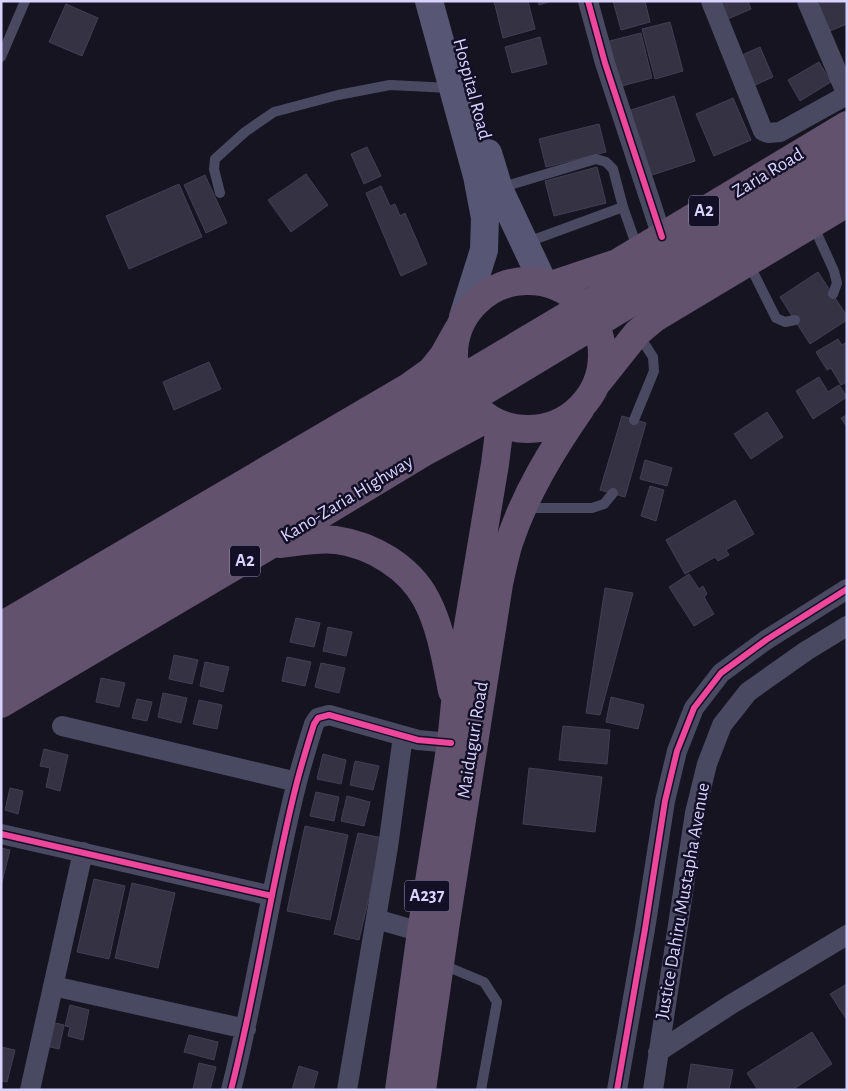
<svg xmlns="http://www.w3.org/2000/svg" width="848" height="1091" viewBox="0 0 848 1091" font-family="'Alegreya Sans',sans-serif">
  <rect width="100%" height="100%" fill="#161421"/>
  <path fill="#343243" stroke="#433f54" d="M494,1H528L535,29L503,38Z
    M538,1H552L539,5Z
    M613,1H645L650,22L621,30Z
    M704,1H748L751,9L714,25Z
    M825,1H847V24L825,33L814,6Z
    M66,4L98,18L82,56L49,42Z
    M670,22L683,71L655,79L642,29Z
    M641,33L652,78L618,87L606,42Z
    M540,37L547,64L512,73L505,47Z
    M760,47L773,77L744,90L731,60Z
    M819,62L831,82L800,101L788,80Z
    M674,96L695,161L646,177L625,112Z
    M733,98L751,140L714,156L696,114Z
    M599,124L606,152L546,167L539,139Z
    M367,147L381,176L364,184L351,154Z
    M597,167L606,203L554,216L545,181Z
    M306,174L328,205L291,232L268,200Z
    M205,175L227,223L206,233L184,185Z
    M179,184L202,237L129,269L106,216Z
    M381,186L390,206L395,204L400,216L405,213L427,264L401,276L366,193Z
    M818,272L847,316V320L810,344L780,297Z
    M838,339L842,345L847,342V382L841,385L831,368L827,370L816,352Z
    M209,362L221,389L174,410L163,382Z
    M819,377L828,392L839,385L847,397L813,419L796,391Z
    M767,412L783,437L751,459L734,434Z
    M847,415V427L841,418Z
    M622,416L646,423L625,497L600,490Z
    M645,460L672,468L667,486L640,479Z
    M650,486L664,490L656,521L641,516Z
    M735,500L754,534L726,550L729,555L718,561L715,557L685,574L666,540Z
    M689,574L699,589L703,586L707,594L704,597L714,614L694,626L669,587Z
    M605,588L633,593L600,715L586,713Z
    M296,618L320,623L314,647L290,642Z
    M328,627L352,632L346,656L323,651Z
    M174,655L198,660L192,684L169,679Z
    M287,657L311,662L305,686L282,681Z
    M205,662L229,667L223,692L200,686Z
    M321,663L345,668L339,693L315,687Z
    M101,678L125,683L119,707L96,702Z
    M163,693L187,698L181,723L158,717Z
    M611,697L644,705L638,729L606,722Z
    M137,699L152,702L147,721L132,718Z
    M199,700L222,705L217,729L193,724Z
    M563,726L610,730L607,764L559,760Z
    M44,749L68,755L60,791L46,787L50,768L40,766Z
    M323,754L346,760L341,784L317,779Z
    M355,761L379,766L373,790L350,785Z
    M529,768L602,777L595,832L523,824Z
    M10,788L23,791L18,814L5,810Z
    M316,792L339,797L334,821L310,816Z
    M347,796L370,802L364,826L341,821Z
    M305,826L348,835L330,920L287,911Z
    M358,833L383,838L359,940L334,934Z
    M1,848L10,850L1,886Z
    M94,879L125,886L109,959L77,952Z
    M132,883L175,893L158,968L115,958Z
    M847,984V1020L830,994Z
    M70,1005L89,1010L83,1040L68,1036L70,1027L65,1026Z
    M47,1021L64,1025L59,1049L42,1045Z
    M812,1032L832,1064L792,1090H758L747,1073Z
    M189,1035L218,1042L214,1060L184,1052Z
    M1,1047L15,1050L7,1082L1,1081Z
    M199,1063L216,1067L210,1090L193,1089Z
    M691,1064L733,1070L729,1090H687Z
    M299,1066L318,1072L313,1090H292Z"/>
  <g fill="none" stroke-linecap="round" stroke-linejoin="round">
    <path stroke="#4a4962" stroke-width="10" d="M1,57L25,1
      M500,188L596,159L606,162L613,169L623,207L638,250
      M220,193L214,169L215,159L245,132L274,112L338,95L390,85L450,88
      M813,225L834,271L837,283L833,294
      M525,243L623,207
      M748,262L776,318L785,322L795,320
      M634,420L654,371L653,357L638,334
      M524,508H592L604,504L613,493
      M441,964L484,982L497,1002L481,1090"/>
    <path stroke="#4a4962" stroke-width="20" d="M588,1L605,63L662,237
      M711,1L763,131L768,133L780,132L847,95
      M807,1L847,95
      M62,726L297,782
      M1,834L272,896
      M376,919L421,932
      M53,986L246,1029
      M658,1052L730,1005L847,935
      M30,1090L83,852
      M231,1090C257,988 271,884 297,782C302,763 308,743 314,724L318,718L329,715L418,740L451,743
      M347,1090L388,847L403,736
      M617,1090L645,929L665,801L677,751L694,708L721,673L766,640L847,589
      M653,1090L695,813L707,764L722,725L748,692L806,651L847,626"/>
    <path stroke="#575674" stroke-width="28" d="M429,1L477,176L485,218L484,250L463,317
      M488,153L499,189L542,280"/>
    <path stroke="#62526e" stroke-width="28" d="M661,260L847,149
      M672,278L847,172
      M454 355a74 74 0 1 1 148 0a74 74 0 1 1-148 0Z
      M554,284L617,263L847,125
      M598,382L637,333L655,318L847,203
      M279,544C298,542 317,538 336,540C372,545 409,567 426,599C441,627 446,661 452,691
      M1,626L410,386L431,371L443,356L457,331
      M1,648L368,434
      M1,677L380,454
      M1,704L272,544L423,453L488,418
      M399,1090L421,932L451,743L455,703L495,464L500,424
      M422,1090L446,922L499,584C502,570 505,556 509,543C525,494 552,450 581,408"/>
    <path stroke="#62526e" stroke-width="28" d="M368,434L661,260
      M380,454L672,278"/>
    <defs>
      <path id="cycleway" d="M588,1L605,63L662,237
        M1,834L272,896
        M231,1090C257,988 271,884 297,782C302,763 308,743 314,724L318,718L329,715L418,740L451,743
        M617,1090L645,929L665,801L677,751L694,708L721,673L766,640L847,589"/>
    </defs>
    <use href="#cycleway" stroke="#130f26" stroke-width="9"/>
    <use href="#cycleway" stroke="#ed469a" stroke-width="6"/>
  </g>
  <g text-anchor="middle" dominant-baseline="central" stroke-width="5" stroke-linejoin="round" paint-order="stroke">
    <g fill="#130f26" stroke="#9e99be" stroke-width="1">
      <rect x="689" y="195.5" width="30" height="31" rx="4"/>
      <rect x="230" y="545.5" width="30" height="31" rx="4"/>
      <rect x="404.5" y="880.5" width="45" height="31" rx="4"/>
    </g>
    <g font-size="18" font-weight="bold" fill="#d9d4ff">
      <text x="704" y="211">A2</text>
      <text x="245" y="561">A2</text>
      <text x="427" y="896">A237</text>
    </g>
    <g font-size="19" fill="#d9d4ff" stroke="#130f26">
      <text transform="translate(472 89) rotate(75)">Hospital Road</text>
      <text transform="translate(768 173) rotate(-31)">Zaria Road</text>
      <text transform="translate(347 499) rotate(-31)">Kano-Zaria Highway</text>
      <text transform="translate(473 740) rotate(-81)">Maiduguri Road</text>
      <text transform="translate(683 901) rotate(-80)">Justice Dahiru Mustapha Avenue</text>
    </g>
  </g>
  <rect width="848" height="1091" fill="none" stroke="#d9d4ff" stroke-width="5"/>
</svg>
